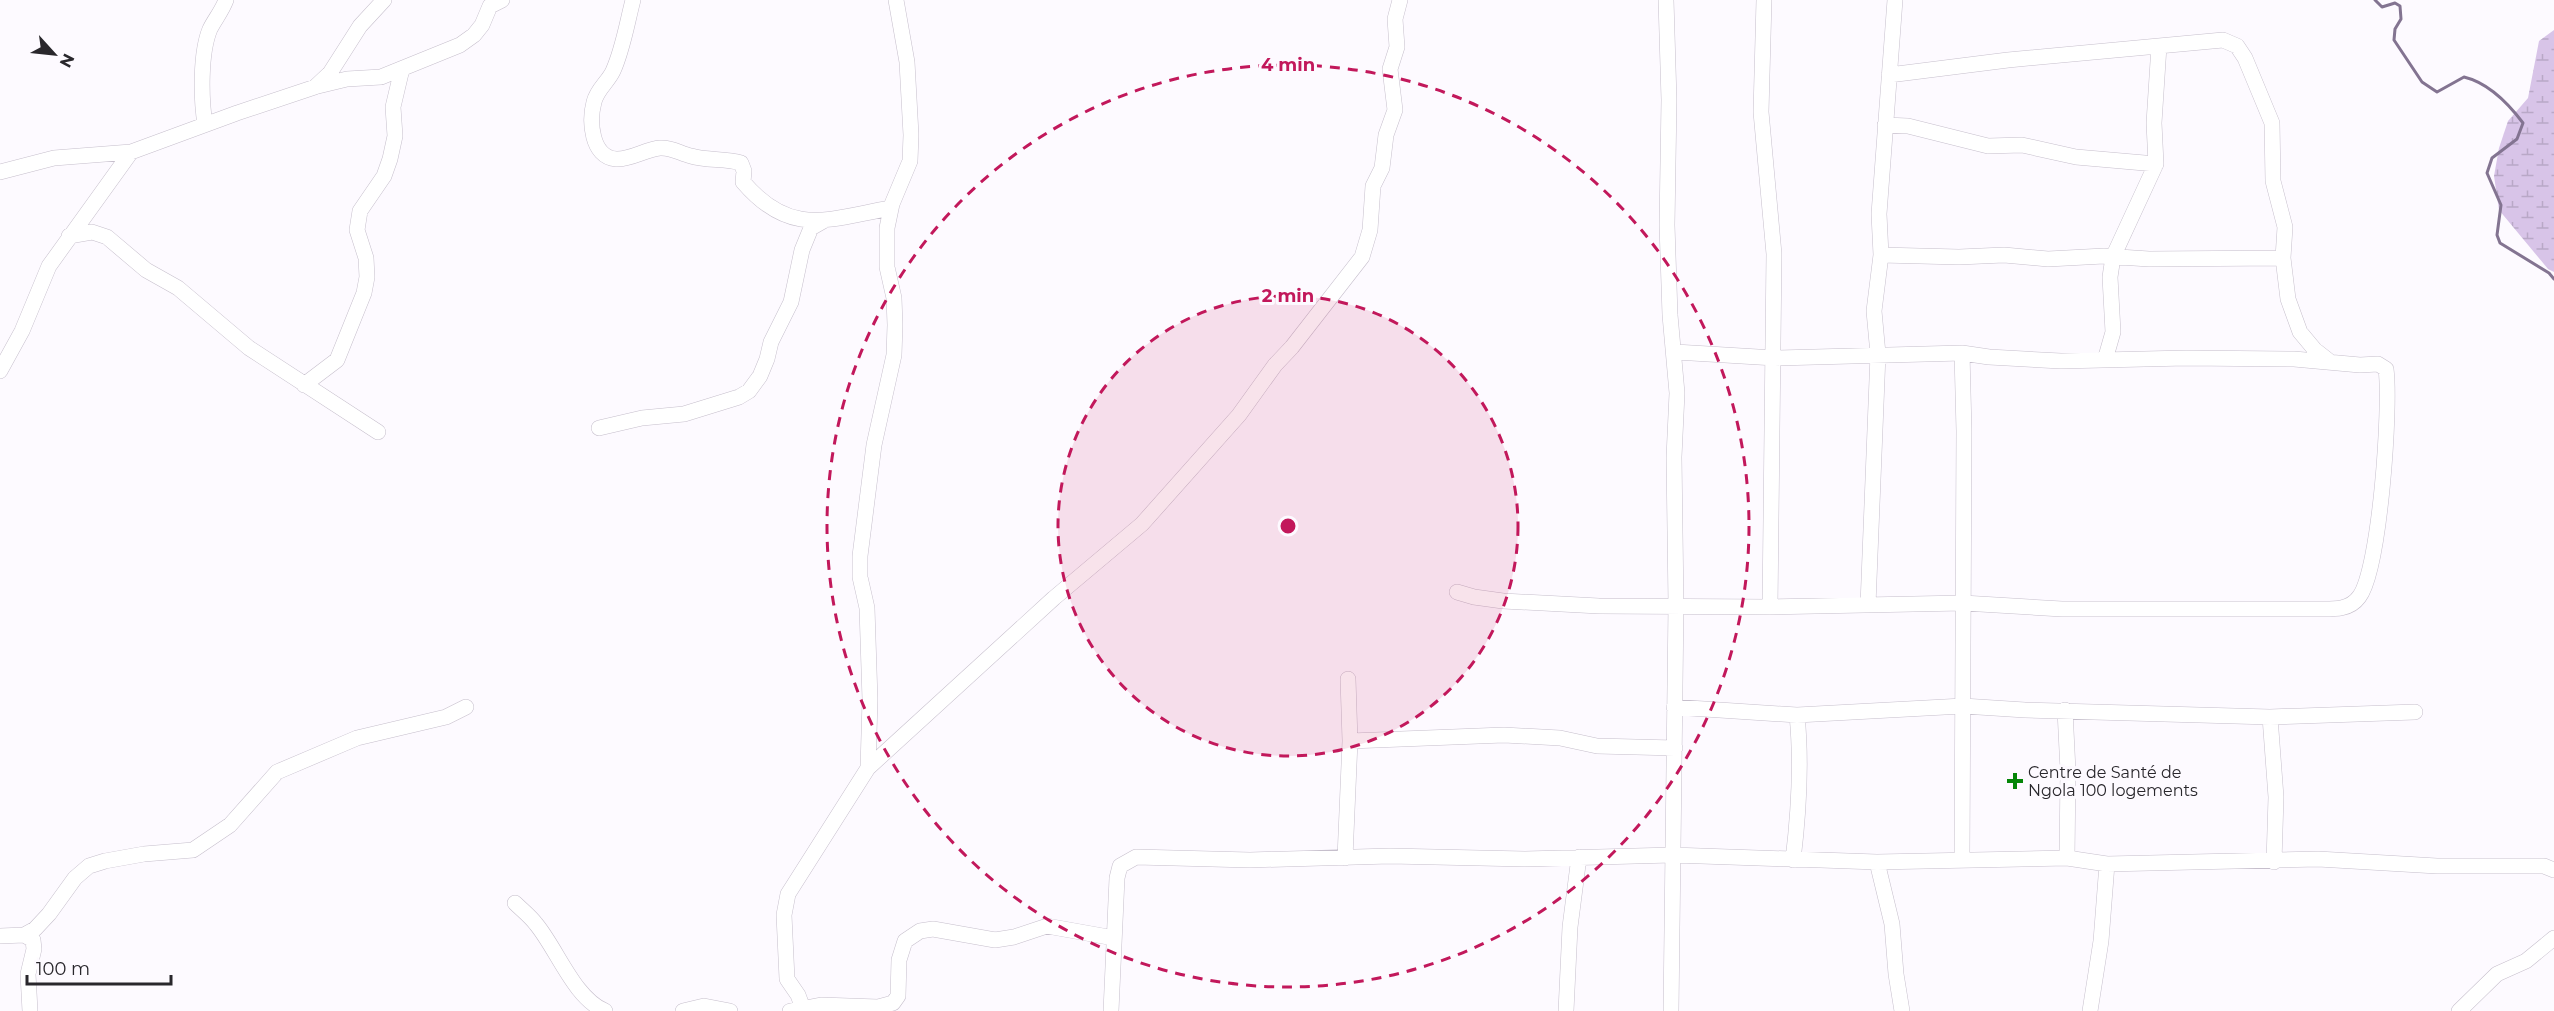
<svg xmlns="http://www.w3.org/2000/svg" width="2554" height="1011" viewBox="0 0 2554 1011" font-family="Montserrat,sans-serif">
  <defs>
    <pattern id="wetland-marsh" width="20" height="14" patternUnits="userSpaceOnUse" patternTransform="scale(1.5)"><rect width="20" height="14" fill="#d8c4e8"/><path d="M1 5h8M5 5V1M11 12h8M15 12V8" fill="none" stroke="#b9a8c7"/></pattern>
  </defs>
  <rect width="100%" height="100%" fill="#fdfaff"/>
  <path fill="url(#wetland-marsh)" d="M2554,30V272L2548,269L2499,210L2494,176L2499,148L2508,121L2528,98L2539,41Z"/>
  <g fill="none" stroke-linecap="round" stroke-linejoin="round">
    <path stroke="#837491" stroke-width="3" d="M2375,0L2382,7L2395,3L2400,6L2401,19L2395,29L2394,40L2422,82L2437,92L2464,77C2489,83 2508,103 2523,123L2517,139L2492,158L2487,173L2501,205L2497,235L2500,243L2549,273L2554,279"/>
    <defs>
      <path id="minor" d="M633,0C627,23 623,49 613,71C608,82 597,89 594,102C589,121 591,157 616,159C630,160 646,149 660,148C672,147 681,154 691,156C707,161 725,158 741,163L744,171L743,182C791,238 828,219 891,208
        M1666,0L1669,100L1667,225L1670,315L1677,393L1674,457L1676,605L1671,1011
        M1764,0L1761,112L1774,254L1770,607
        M1889,75L2008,60L2223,40L2237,46L2245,58L2272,123L2273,181L2285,227L2283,258L2288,299L2300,332L2315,350L2329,361
        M318,86L347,79L381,77L460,45L474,35L482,25L490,6L502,0
        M205,124C201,99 200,53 210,29C215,19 222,11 226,0
        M1885,125L1908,126L1988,146L2022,145L2076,157L2156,164
        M0,172L54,158L131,152L237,113L315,87L330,73L360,26L384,0
        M69,236L92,232L107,237L146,270L178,288L249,348L378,432
        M1881,255L1959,257L2004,255L2048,259L2104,256L2149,259L2283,258
        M1962,353L1964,431L1962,860
        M2105,360L2113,332L2110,277L2113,257L2156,164L2154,123L2159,46
        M0,371L22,331L49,266L131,152
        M304,385L337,360L364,293L367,277L366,258L357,230L360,211L384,176L390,159L395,136L393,107L402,69
        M599,428L642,418L684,414L739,397L749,391L760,376L767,359L771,342L791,302L802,250L811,228L825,220
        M1457,592L1474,597L1503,601L1599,606L1770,607L1963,603L2062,609H2316C2331,609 2349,611 2359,597C2380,570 2391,406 2386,369L2378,364L2360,365L2294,359L2186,358L2061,361L1989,357L1962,353L1775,358L1675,352
        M1868,605L1878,354L1874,311L1881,255L1879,214L1895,0
        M1674,707L1797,715L1963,706L2025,710L2270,717L2415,712
        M2065,710L2068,771L2067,858
        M2270,717L2276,797L2274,862
        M1350,741L1504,735L1560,738L1597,746L1675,748
        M868,768L1054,598L1142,524L1239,415L1275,365L1292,347L1362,257L1370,230L1373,186L1382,168L1386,135L1395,110L1390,69L1397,47L1395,19L1400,0
        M1345,858L1350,741L1348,679
        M1793,860C1799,811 1802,765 1797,715
        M1877,862L1892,924L1896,974L1902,1011
        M515,903C522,910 530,916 536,924C557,949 574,998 605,1011
        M24,935L35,929L49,914L75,878L89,866L105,861L144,854L193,850L230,825L277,772L357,738L446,717L466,707
        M0,936L24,935L33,940L34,949L28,974L30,1011
        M683,1011L704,1006L730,1011
        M790,1011L821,1005L878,1007L893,1003L898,996L899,960L905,941L920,931L933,929L995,940L1014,937L1047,926L1114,938
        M804,1011L798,995L787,979L784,915L788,894L868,768L870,700L867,608L860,577V556L874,445L894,355L895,325L894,298L887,267V228L892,204L910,161L911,135L907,62L896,0
        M1111,1011L1117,878L1120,866L1136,857L1250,860L1390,856L1525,859L1672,855L1877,862L2067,858L2107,864L2318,859L2437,866H2544L2554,870
        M1566,1011L1570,927L1579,857
        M2090,1011L2101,941L2107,864
        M2459,1011L2497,974L2526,961L2554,938"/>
    </defs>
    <use href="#minor" stroke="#c6bfcc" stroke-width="16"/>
    <use href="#minor" stroke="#fff" stroke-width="15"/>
  </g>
  <circle cx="1288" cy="526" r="230" fill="#c2185b" fill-opacity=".12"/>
  <g fill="none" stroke="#c2185b" stroke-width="3" stroke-dasharray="10 8">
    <circle cx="1288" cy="526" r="230"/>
    <circle cx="1288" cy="526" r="461"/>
  </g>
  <path fill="#058608" stroke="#fdfaff" stroke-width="2" d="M2012 772h6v6h6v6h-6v6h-6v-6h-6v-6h6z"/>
  <g text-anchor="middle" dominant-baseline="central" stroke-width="6" stroke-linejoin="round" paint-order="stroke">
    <g font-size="16" fill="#29272c" stroke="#fdfaff" text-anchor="start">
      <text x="2028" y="772">Centre de Santé de<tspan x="2028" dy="18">Ngola 100 logements</tspan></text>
    </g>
  </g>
  <circle cx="1288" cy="526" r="9" fill="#c2185b" stroke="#fdfaff" stroke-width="3"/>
  <g font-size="18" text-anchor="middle" font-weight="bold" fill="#c2185b" stroke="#fdfaff" stroke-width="6" stroke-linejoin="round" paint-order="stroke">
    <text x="1288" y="71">4 min</text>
    <text x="1288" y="302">2 min</text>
  </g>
  <g transform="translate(54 54) rotate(117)" stroke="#fdfaff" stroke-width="4.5" paint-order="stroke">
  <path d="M0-4.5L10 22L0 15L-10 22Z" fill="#29272c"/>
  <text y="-9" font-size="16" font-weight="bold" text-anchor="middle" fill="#29272c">N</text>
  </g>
  <path d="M27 975v9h144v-9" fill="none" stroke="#29272c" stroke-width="3"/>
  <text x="36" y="975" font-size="18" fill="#29272c" stroke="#fdfaff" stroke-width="4.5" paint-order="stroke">100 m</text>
</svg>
